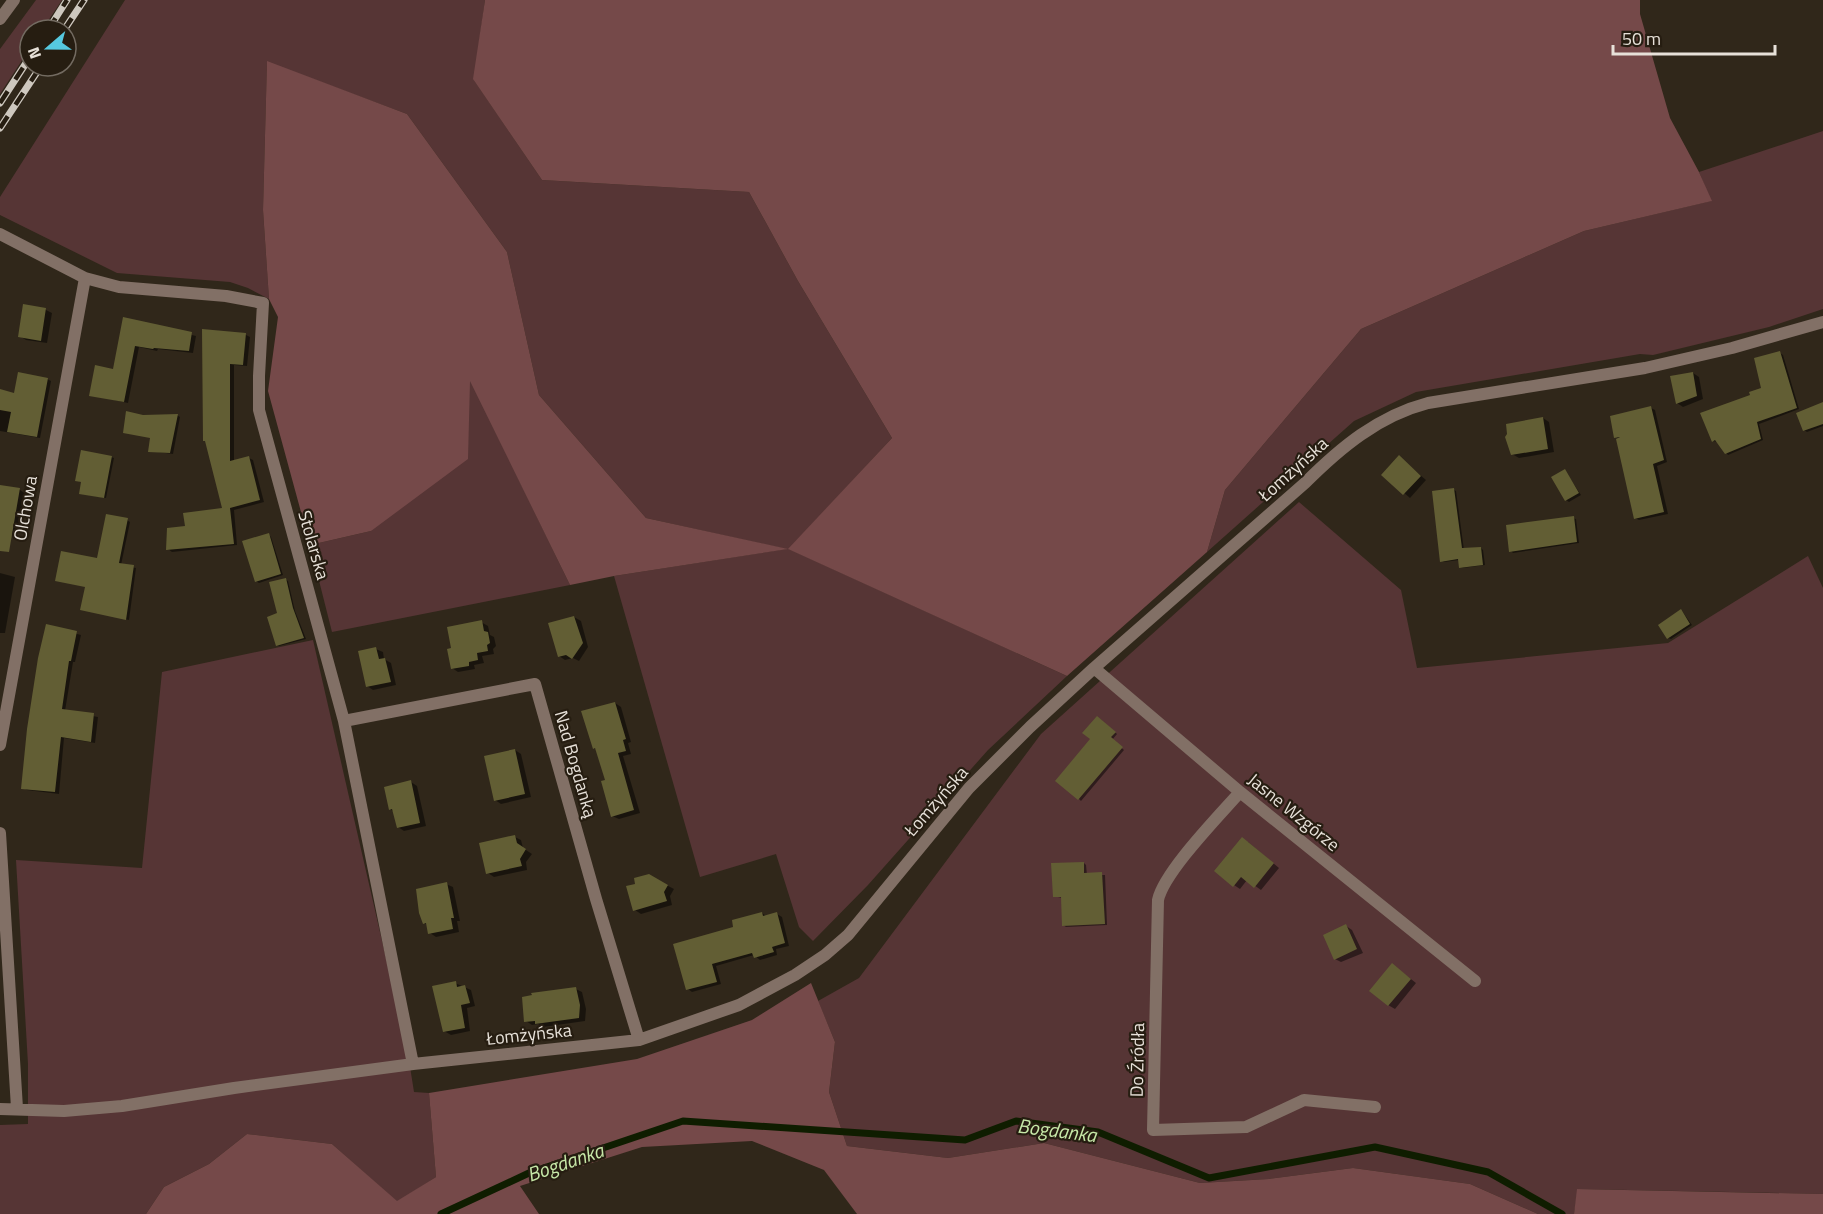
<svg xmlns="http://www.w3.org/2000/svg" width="1823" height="1214" viewBox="0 0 1823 1214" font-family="'Titillium Web',sans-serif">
  <rect width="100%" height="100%" fill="#30271a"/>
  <path fill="#563535" d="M36,0H62L42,30H30V48L0,94V49Z
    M125,0H485L474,80L542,180L749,192L798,281L892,438L789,549L1067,676L988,750L868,885L813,941L799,927L776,854L700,877L614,576L786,549L646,518L539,395L507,252L407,114L267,62L263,210L269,299L248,288L230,282L117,273L0,215V197Z
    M1823,131V309L1769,327L1653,355L1640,354L1416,392L1354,421L1207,552L1225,490L1361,329L1584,231L1711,201L1699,172Z
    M470,379L570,585L332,632L310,545L371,531Z
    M1299,502L1401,590L1417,668L1668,643L1808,556L1823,588V1194L1578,1189L1574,1214H1538L1470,1184L1353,1168L1269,1179L1200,1183L1044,1143L948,1158L847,1146L829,1092L835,1042L818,1001L859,978L1041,734Z
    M313,640L408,1054L414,1092L429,1093L436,1177L397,1202L332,1144L247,1134L209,1164L164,1187L146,1214H0V1125L28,1124V1064L16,860L142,868L162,672Z"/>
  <path fill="#754949" d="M485,0H1640V14L1670,118L1699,172L1712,201L1584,231L1361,329L1225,490L1207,552L1067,676L788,549L614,576L570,585L470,381L468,459L371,531L310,545L268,391L278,317L269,299L263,210L267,61L407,114L507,252L539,395L646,518L788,549L892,438L798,281L749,192L542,180L473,79Z
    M811,983L835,1042L829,1092L847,1146L948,1158L1044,1143L1200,1183L1269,1179L1353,1168L1470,1184L1538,1214H857L824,1170L752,1141L642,1147L520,1186L539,1214H146L164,1187L209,1164L247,1134L332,1144L397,1201L436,1177L429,1093L637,1059L752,1020Z
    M1577,1189L1823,1194V1214H1574Z"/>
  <path fill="#0007" d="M25,306L46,310L52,313L47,343L26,340L20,336Z
    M125,319L196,336L193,353L158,349L157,351L139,347L128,403L91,395L114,370Z
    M204,330L246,335L250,337L247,366L234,365V462L249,458L253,460L264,502L234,510L237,545L172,552L168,549L187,527L224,509Z
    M1780,353L1783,355L1799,409L1759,424L1763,440L1728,455L1718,442L1713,441L1752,396L1763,389Z
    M1693,373L1699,377L1703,399L1683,407L1677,403Z
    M47,379L51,381L40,438L0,431V391L16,394Z
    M1823,404V426L1807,432L1804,430Z
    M1651,408L1655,410L1667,462L1657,466L1668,514L1639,520L1635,518L1619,439L1616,437Z
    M177,415L180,417L173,454L150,451L152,438L143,416Z
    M1543,418L1549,422L1554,452L1519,458L1512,454Z
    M111,457L114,458L106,498L83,494V482H79Z
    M1399,457L1426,480L1410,498L1383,475Z
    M1565,471L1581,495L1569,502L1566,500Z
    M0,487L20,490L26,494L19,533L0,530Z
    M1454,490L1456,491L1464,550L1481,548L1483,550L1485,565L1463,568L1460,567L1459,560L1444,562L1442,561Z
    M1573,518L1576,519L1579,543L1513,553L1511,551Z
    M127,520L130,522L121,565L136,568L129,620L82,609L87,587L98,560Z
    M269,535L271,537L283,575L259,583L256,581Z
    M0,573L15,577L5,633H0Z
    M285,579L288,581L295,611L306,639L279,646L277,645L279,614Z
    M1682,611L1692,625L1671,639L1668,638Z
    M574,617L581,621L588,647L579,661L573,658L565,660L559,656Z
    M481,622L488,626L490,635L494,637L496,646L493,649L494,654L482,656L484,663L474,665L475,669L458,672L452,668Z
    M47,626L81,635L75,662H73L65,711L98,717L95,743L64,738L59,794L27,790L23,788Z
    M376,649L383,652L384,659L391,663L396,685L373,690L367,686Z
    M615,703L621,707L631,742L628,743L631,754L623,756L640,813L619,819L612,816L607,781L598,750L594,748Z
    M1100,719L1117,734L1112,740L1124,750L1081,801L1079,799L1092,739Z
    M515,750L521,754L531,797L501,804L495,800Z
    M411,782L417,786L426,826L404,831L398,827L394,812L390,809Z
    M515,837L521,840L523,848L532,854L526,862L527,870L494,877L488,873Z
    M1248,842L1279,868L1261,890L1247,880L1240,889L1234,885Z
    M1084,863L1086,865L1087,875H1105L1107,925L1066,927L1063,925L1062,898L1054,896Z
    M649,876L674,889L670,896L672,905L641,914L635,910L637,885Z
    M446,884L453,887L460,921H457L459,932L436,937L430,933L428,925L424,923Z
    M762,913L766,916L777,914L782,917L789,946L776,949L777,955L760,960L754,955L716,966L721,984L692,992L688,989L735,928Z
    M1346,926L1352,930L1363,953L1341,962L1335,959Z
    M1398,969L1416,983L1395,1009L1388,1005Z
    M455,983L471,990L475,1006L467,1008L470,1031L451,1035L444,1031Z
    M576,989L582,992L586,1009L585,1021L543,1027L538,1024L532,1025L526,1021Z"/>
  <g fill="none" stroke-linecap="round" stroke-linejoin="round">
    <path stroke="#0f1d00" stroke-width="7" d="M441,1214L529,1173L683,1121L965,1140L1016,1121L1098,1132L1209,1178L1375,1147L1488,1172L1562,1214"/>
  </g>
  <path fill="#625e34" d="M23,304L46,308L41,341L18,337Z
    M123,317L192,332L189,351L154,348L153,349L135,346L124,402L89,396L95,365L113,369Z
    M202,329L246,333L243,365L230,364V461L249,456L260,500L230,508L234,544L166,550L167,528L185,526L183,513L222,508L205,441H203Z
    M1780,351L1797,408L1757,422L1761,439L1725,454L1715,440L1712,442L1700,413L1750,395L1749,392L1761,388L1754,358Z
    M18,372L48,378L37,437L7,432L11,412L0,410V389L14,393Z
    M1693,372L1697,396L1676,404L1670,376Z
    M1823,402V424L1803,431L1796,413Z
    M1651,406L1664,460L1653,464L1664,512L1634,519L1616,439L1620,437L1614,438L1610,416Z
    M126,411L143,415L178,414L170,453L148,452L150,438L123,433Z
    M1543,417L1548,449L1511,455L1505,437L1507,434L1506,424Z
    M81,450L112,456L104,498L79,494L81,482L75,481Z
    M1399,455L1421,476L1403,495L1381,475Z
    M1565,469L1579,493L1565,501L1551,477Z
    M0,485L20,488L9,552L0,551Z
    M1454,488L1462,548L1481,547L1483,565L1459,568L1458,559L1440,562L1432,491Z
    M106,514L128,518L119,563L134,565L126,620L80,610L85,587L55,581L61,551L97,558Z
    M1574,516L1577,542L1509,552L1506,525Z
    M269,533L281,574L255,582L242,541Z
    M286,578L293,608L304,638L276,646L267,617L277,613L269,582Z
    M1681,609L1690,624L1667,639L1658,625Z
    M574,616L583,643L572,659L566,655L558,657L548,623Z
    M482,620L484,631L488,632L490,643L487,645L488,651L477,653L478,660L469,662V666L451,669L447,649L451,648L447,627Z
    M46,624L77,631L71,661H69L62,709L94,713L91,742L61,737L55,792L21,789L27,729L38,658Z
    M376,647L379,659L385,658L391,682L366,687L358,651Z
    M615,702L626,739L623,740L626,751L618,753L634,810L611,817L601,781L605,780L595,748L593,749L581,711Z
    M1097,716L1116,732L1111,737L1123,747L1078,800L1055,781L1090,739L1082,733Z
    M515,749L525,794L494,801L484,756Z
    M411,780L420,823L397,828L392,809L389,810L384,787Z
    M515,835L517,843L526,849L520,859L522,866L486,874L479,843Z
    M1242,837L1274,863L1254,888L1241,877L1233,887L1214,871Z
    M1084,862V873L1102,872L1105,924L1062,926L1061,897H1053L1051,863Z
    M649,874L668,885L664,892L667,901L633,911L626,886L635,884L634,878Z
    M447,882L454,918H451L453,929L428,934L426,923L423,924L419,913L416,889Z
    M762,912L763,916L777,912L785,943L772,947L774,952L754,958L752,953L712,964L717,982L686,990L673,944L733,927L732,920Z
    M1346,924L1357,949L1334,960L1323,935Z
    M1392,963L1411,979L1388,1006L1369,991Z
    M456,981L457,987L465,985L470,1003L461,1005L465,1028L443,1032L432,986Z
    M576,987L580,1005L579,1018L535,1024V1021L524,1022L522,997L532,995L531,993Z"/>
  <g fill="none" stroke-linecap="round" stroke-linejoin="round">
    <path stroke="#827066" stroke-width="12" d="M0,234L85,278L119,287L226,296L263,303L259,376V410L344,721L413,1064
      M1094,668L1240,792L1475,981
      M344,721L535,684L596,899L639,1040
      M0,745L85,278
      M1240,792C1219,816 1164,872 1158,900L1153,1130L1246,1127L1304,1100L1375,1107
      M0,833L17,1108
      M0,1109L64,1111L122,1106L234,1088L413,1064L639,1040L739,1005L795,975L825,955L848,935L969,788L1030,727L1094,668L1305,483C1340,448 1378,416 1428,403L1645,368L1732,348L1823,322"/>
    <path stroke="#827066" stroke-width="12" d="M0,19L14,0"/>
    <defs>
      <path id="rail" d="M48,30L67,0
        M64,30L84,0
        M0,103L30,57
        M0,128L41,66"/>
    </defs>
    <use href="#rail" stroke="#cec8bf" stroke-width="7"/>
    <use href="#rail" stroke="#261d11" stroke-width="4.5" stroke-dasharray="14" stroke-linecap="butt"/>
  </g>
  <g text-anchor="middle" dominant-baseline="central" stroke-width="4.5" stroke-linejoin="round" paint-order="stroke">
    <g font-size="18" fill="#e7e1d9" stroke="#261d11">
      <text transform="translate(1293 469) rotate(-42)">Łomżyńska</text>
      <text transform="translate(25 508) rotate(-80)">Olchowa</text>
      <text transform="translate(314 545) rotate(74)">Stolarska</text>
      <text transform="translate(576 764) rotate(74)">Nad Bogdanką</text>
      <text transform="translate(936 801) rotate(-49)">Łomżyńska</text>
      <text transform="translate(1294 812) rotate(39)">Jasne Wzgórze</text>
      <text transform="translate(529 1034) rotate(-6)">Łomżyńska</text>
      <text transform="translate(1137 1060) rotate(-89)">Do Źródła</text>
    </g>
    <g font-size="20" font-style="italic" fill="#c7e8a8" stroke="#261d11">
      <text transform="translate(1057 1130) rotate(7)">Bogdanka</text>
      <text transform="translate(565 1162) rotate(-19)">Bogdanka</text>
    </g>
  </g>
  <g transform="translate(48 48) rotate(250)"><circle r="28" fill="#261d11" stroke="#736b61" stroke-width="1.5"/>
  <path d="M0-4.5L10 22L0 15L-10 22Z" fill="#56c9e0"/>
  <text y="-9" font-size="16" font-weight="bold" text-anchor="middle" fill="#e7e1d9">N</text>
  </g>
  <path d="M1613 45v9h162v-9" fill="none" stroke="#e7e1d9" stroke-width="3"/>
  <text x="1622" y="45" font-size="18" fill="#e7e1d9" stroke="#261d11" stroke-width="4.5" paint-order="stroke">50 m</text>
</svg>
